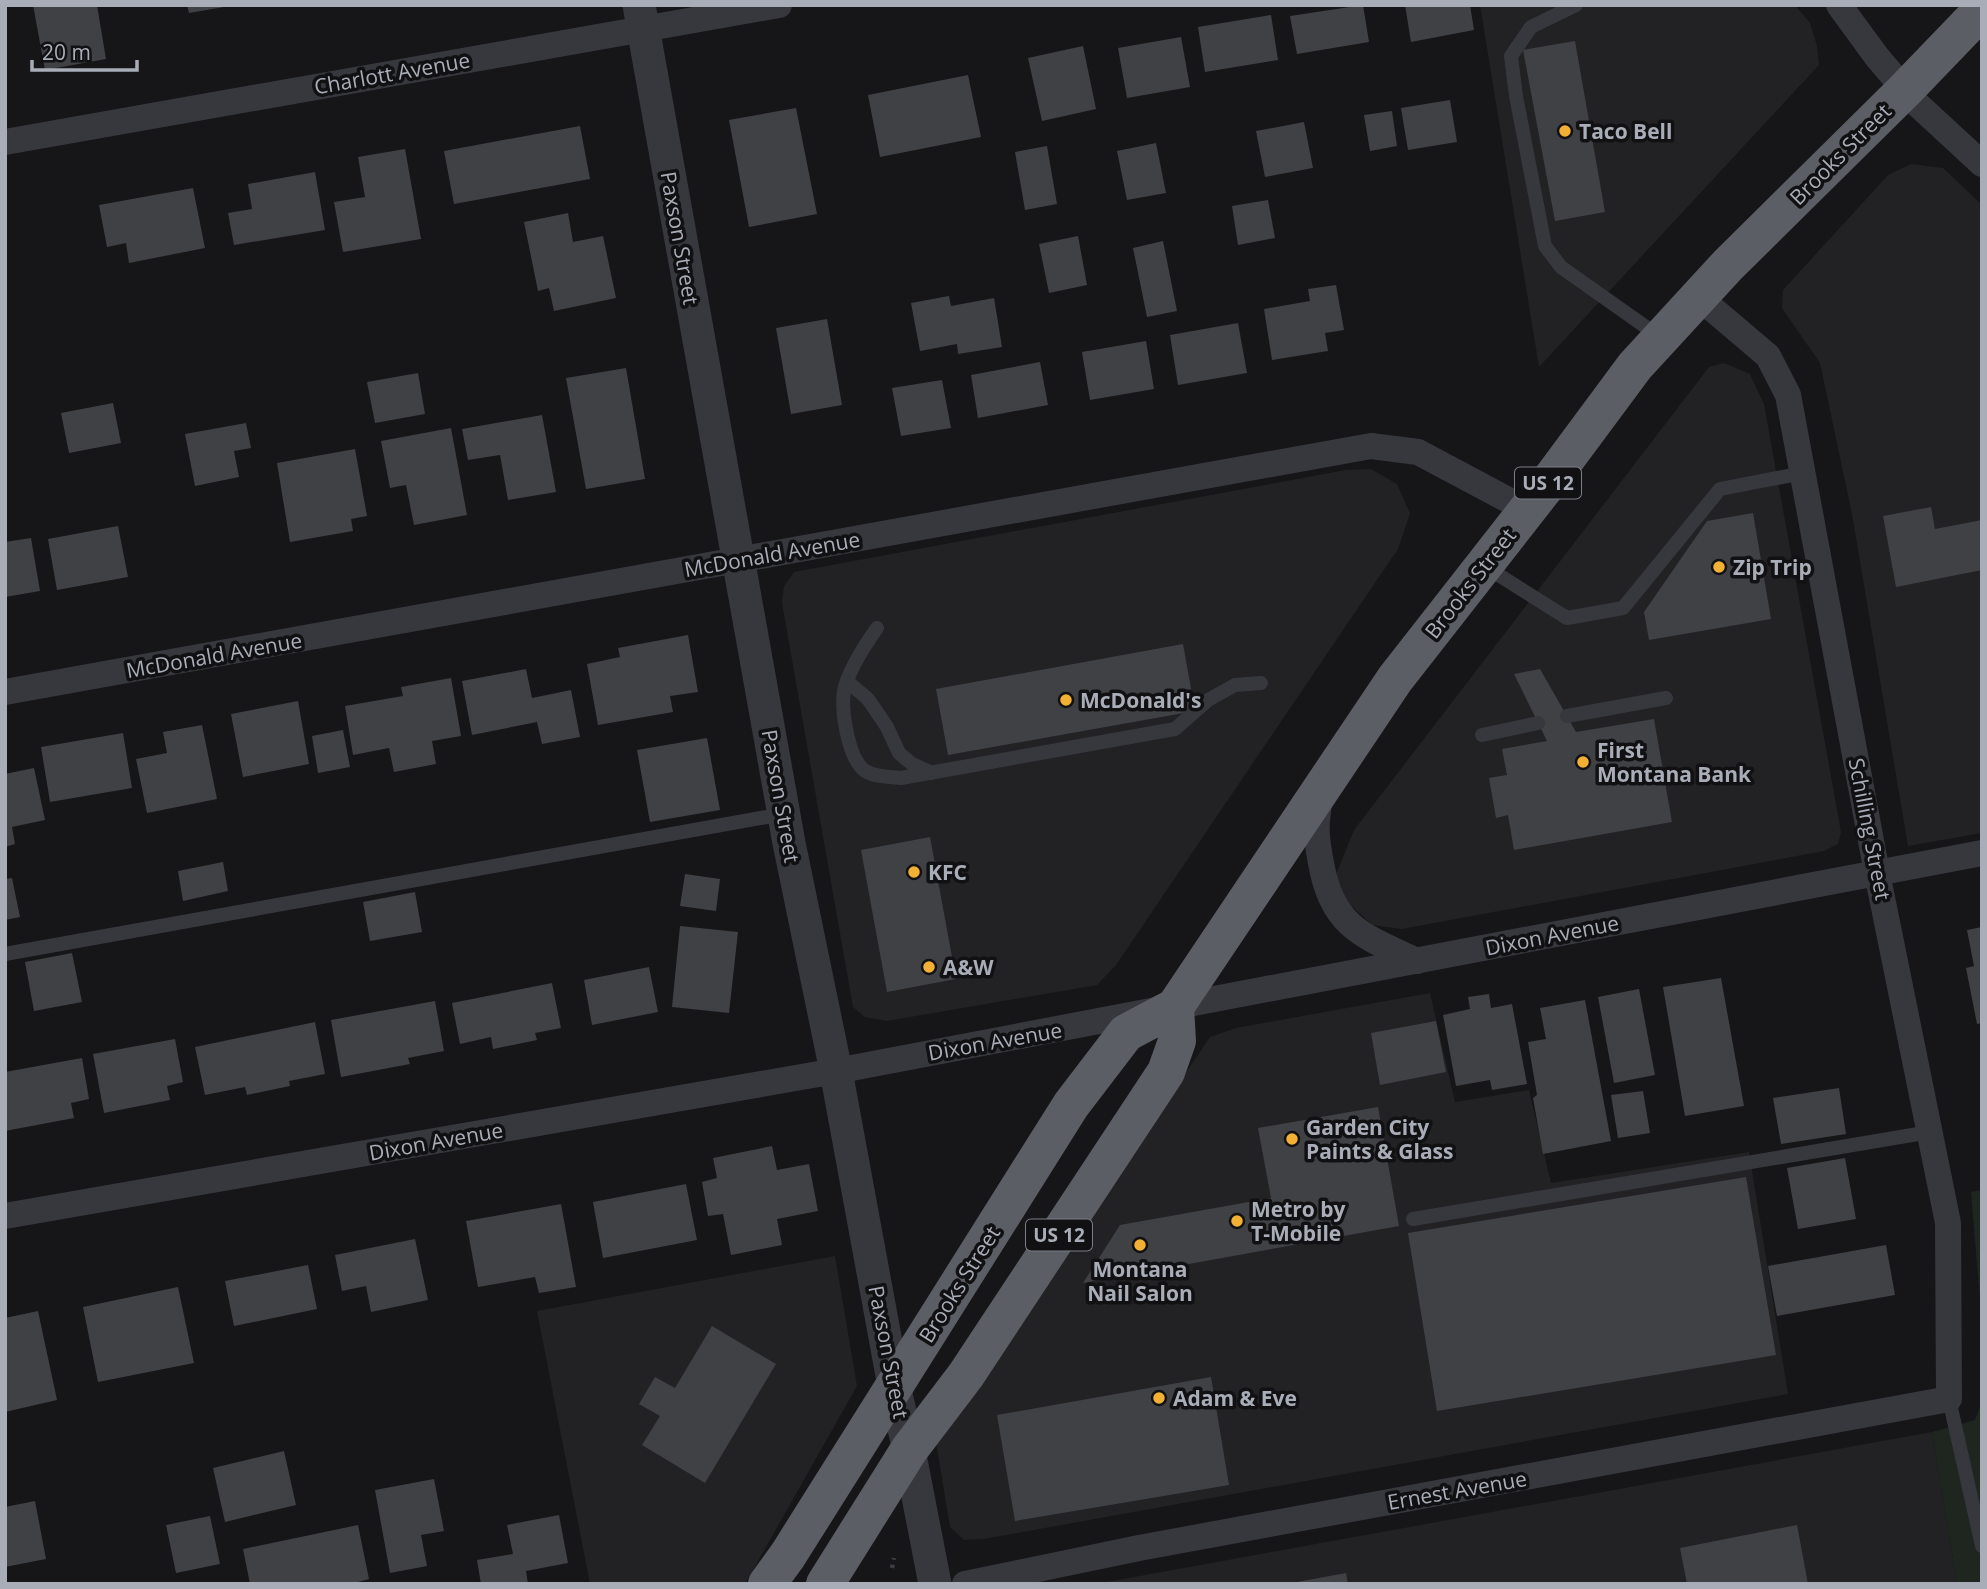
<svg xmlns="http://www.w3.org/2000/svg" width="1987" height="1589" viewBox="0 0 1987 1589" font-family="'Open Sans',sans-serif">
  <rect width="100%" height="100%" fill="#161618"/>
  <path fill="#222225" d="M1480,5H1795L1810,23L1817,46L1819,65L1539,367Z
    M1911,164L1943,168L1982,205V833L1908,846L1852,514L1820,363L1782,308L1783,290L1888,175Z
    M1724,363L1750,374L1764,404L1841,832L1838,844L1824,851L1402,929L1372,925L1342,897L1335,877L1354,830L1709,367Z
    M1371,469L1397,484L1410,513L1398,549L1116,965L1097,985L887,1021L865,1017L853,1007L782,603L784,586L794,572L1346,470Z
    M1430,993L1455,1102L1529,1090L1551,1183L1749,1152L1788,1394L984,1539L964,1540L950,1527L936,1442L1210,1037L1236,1028Z
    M835,1256L857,1386L745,1584H590L537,1311Z
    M1932,1432L1957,1584H1096Z"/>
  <path fill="#1e261f" d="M1982,1190V1323L1971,1192Z
    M1982,1401V1584H1957L1932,1432L1975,1420Z"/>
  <path fill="#404145" d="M33,5H97L106,59L45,70Z
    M187,5H224V7L189,13Z
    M1363,5L1369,42L1297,54L1290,16Z
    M1405,5H1470L1474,30L1411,42Z
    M1271,15L1278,60L1205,72L1198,27Z
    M1181,37L1190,87L1127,98L1118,48Z
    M1575,41L1605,212L1555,221L1523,50Z
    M1083,46L1096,109L1042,121L1028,58Z
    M968,75L981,137L880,157L868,95Z
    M1450,100L1457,142L1408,150L1401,108Z
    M796,108L817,214L749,227L729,120Z
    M1392,111L1397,146L1370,151L1364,115Z
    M1304,122L1313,168L1265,177L1256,131Z
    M580,126L590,179L454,204L444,151Z
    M1156,143L1166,193L1127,200L1117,151Z
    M1047,146L1057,204L1025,210L1015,152Z
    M405,149L421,239L343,252L334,202L365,197L358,157Z
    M315,172L325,230L234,245L228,213L252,209L248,184Z
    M193,188L205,248L129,263L126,243L107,247L99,205Z
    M1268,200L1275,238L1238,245L1232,206Z
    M568,213L573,242L603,236L616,298L554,311L549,288L538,291L524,222Z
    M1078,236L1087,285L1049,293L1039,244Z
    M1163,241L1177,311L1147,317L1133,248Z
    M1336,285L1344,330L1325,333L1328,351L1272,360L1264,309L1310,301L1308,289Z
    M949,296L951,306L994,298L1002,347L958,354L957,344L920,351L911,303Z
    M827,319L842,405L791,414L776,328Z
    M1238,323L1247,373L1178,385L1170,335Z
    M1146,341L1154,389L1090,400L1082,352Z
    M1040,362L1048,405L978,418L971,375Z
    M626,368L645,479L586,489L566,378Z
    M418,373L425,414L375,423L367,382Z
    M942,380L951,428L901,436L892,388Z
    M113,403L121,443L69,453L61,413Z
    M542,415L556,492L508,500L500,455L468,460L462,429Z
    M246,423L251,448L234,451L239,477L195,486L185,434Z
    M451,428L467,515L414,525L406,485L390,488L381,441Z
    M355,449L367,516L351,519L353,531L290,542L277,463Z
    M1931,507L1935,529L1982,520V570L1896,587L1883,516Z
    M1753,513L1771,619L1649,640L1644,612L1707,521Z
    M118,526L128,577L57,590L48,539Z
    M31,538L40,591L5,597V542Z
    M688,635L698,692L670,696L673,712L598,725L587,664L620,657L618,648Z
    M1183,644L1195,711L948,755L936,689Z
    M526,669L532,698L571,690L580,737L542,744L537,722L472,735L462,681Z
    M1540,669L1576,732L1654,719L1672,822L1514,850L1508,815L1496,818L1489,778L1507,775L1502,749L1547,741L1514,674Z
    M451,678L461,736L432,741L436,764L394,772L389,748L353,755L345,706L403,696L401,687Z
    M298,701L309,764L243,777L231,714Z
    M202,725L217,799L147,813L136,759L167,753L163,732Z
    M343,730L350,767L318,773L312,736Z
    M123,733L132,788L50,802L41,747Z
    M707,738L720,810L650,822L637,750Z
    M34,768L45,820L12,827L15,844L5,847V774Z
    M930,837L956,979L887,992L861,850Z
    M223,862L228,891L183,901L178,871Z
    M685,874L720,879L716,911L680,906Z
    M12,878L20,917L5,920V879Z
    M415,892L422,932L370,941L363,902Z
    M680,926L738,932L729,1013L672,1007Z
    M1982,927V1023L1977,1024L1966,968L1974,966L1967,930Z
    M72,953L82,1002L34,1011L25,962Z
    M649,967L658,1012L592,1025L584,980Z
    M1721,978L1744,1106L1685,1116L1663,987Z
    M552,983L561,1028L535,1033L537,1040L493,1049L491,1037L460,1044L452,1003Z
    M1639,989L1655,1075L1614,1083L1598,997Z
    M1489,994L1491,1008L1512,1004L1527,1084L1492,1090L1490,1080L1456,1086L1443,1015L1470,1009L1468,997Z
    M1585,1000L1611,1141L1543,1154L1533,1098L1537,1095L1528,1042L1546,1039L1540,1008Z
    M435,1001L444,1051L408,1058L410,1064L341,1077L331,1020Z
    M1436,1021L1446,1072L1380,1085L1371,1033Z
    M315,1022L325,1074L289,1081L290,1086L247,1095L245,1087L205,1095L195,1047Z
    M175,1039L183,1082L167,1086L170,1100L104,1113L93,1054Z
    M82,1058L89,1099L71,1103L74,1118L5,1131V1072Z
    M1839,1088L1846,1134L1781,1144L1773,1098Z
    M1643,1091L1650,1133L1618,1138L1611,1095Z
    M1378,1107L1399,1226L1083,1283L1120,1225L1271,1198L1258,1128Z
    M772,1146L777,1170L809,1164L818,1211L777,1219L782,1245L731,1255L723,1214L708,1216L702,1182L717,1178L713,1158Z
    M1845,1158L1856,1219L1798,1229L1787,1168Z
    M1746,1177L1776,1355L1437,1411L1408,1233Z
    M686,1184L697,1240L603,1258L593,1202Z
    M561,1204L576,1287L539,1293L535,1277L478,1287L466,1221Z
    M415,1239L428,1300L371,1312L366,1286L342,1291L335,1255Z
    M1886,1245L1895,1295L1777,1316L1768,1266Z
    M308,1265L317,1309L234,1326L225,1281Z
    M178,1287L194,1363L98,1382L83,1307Z
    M38,1311L57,1400L5,1412V1318Z
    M712,1326L776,1364L705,1483L642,1445L660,1416L639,1404L655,1377L675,1388Z
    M1211,1377L1229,1485L1015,1521L997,1415Z
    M284,1451L296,1505L225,1522L213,1468Z
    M434,1479L444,1531L421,1535L427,1566L390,1573L375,1490Z
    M35,1501L46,1559L5,1567V1507Z
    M559,1515L568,1563L526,1571L528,1584H481L477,1560L513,1554L507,1525Z
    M210,1516L220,1564L176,1573L166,1525Z
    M358,1525L369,1579L351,1584H250L243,1549Z
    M1797,1525L1808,1584H1687L1680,1548Z
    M1346,1573L1348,1584H1297V1582Z"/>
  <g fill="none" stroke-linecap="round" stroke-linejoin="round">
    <path stroke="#3d3f44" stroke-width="4.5" stroke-dasharray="3.5 5" stroke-linecap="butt" d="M892,1568L894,1558"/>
    <path stroke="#37383d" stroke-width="14" d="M1576,5L1531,27L1511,56L1516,96L1545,246L1561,267L1660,337
      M1486,567L1567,618L1623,608L1720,489L1803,473
      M877,628C865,645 848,670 844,691C841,711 848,757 864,770C873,777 890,777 901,778L1175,729L1208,700L1235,685L1261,683
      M848,682L868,699L887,727L899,753L912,764L932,773
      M1567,716L1666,698
      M1482,735L1538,723
      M5,954L783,814
      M1413,1219L1930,1132
      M1949,1399L1982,1546"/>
    <path stroke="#37383d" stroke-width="26" d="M1839,5L1877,57L1916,103L1982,164
      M5,142L779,5
      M5,692L1371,446L1418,452L1527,510
      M1320,799C1315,825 1316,837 1321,863C1332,927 1363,936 1417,961
      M5,1216L836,1071L1982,853
      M965,1584L1139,1548L1949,1399L1948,1223L1877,873L1788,395L1768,356L1715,311L1697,298"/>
    <path stroke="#37383d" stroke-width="33" d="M639,5L789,843L836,1071L894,1386L909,1450L935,1584"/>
    <path stroke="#5b5e65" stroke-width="38" d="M767,1584L788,1555L1071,1105L1126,1033L1175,1007L1395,679L1546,486L1635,366L1728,265L1905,90L1982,10
      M825,1584L909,1450L966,1375L1166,1072L1177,1041L1175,1007"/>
  </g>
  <g fill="#f2b134" stroke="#111113" stroke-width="2.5">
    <circle cx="1565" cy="131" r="7"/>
    <circle cx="1719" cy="567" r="7"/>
    <circle cx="1066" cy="700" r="7"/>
    <circle cx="1583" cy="762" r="7"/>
    <circle cx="914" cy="872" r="7"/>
    <circle cx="929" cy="967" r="7"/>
    <circle cx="1292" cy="1139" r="7"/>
    <circle cx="1237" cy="1221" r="7"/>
    <circle cx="1140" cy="1245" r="7"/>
    <circle cx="1159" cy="1398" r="7"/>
  </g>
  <g text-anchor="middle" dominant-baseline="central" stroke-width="7" stroke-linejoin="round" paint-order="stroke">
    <g fill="#111113" stroke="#7b7e86" stroke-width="2">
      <rect x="1515" y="467.5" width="66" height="31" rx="5"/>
      <rect x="1026" y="1219.5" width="66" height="31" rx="5"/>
    </g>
    <g font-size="19" font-weight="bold" fill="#a8adb8">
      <text x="1548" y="483">US 12</text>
      <text x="1059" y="1235">US 12</text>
    </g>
    <g font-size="21" fill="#a8adb8" stroke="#111113">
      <text transform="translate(392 73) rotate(-10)">Charlott Avenue</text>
      <text transform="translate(1840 154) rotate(-45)">Brooks Street</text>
      <text transform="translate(680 238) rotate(80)">Paxson Street</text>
      <text transform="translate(772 554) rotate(-10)">McDonald Avenue</text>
      <text transform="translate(1470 583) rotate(-52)">Brooks Street</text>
      <text transform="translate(214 655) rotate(-10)">McDonald Avenue</text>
      <text transform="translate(781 796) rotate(80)">Paxson Street</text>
      <text transform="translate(1870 829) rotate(79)">Schilling Street</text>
      <text transform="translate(1552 935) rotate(-11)">Dixon Avenue</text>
      <text transform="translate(995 1041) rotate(-10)">Dixon Avenue</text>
      <text transform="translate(436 1141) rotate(-10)">Dixon Avenue</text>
      <text transform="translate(959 1284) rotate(-58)">Brooks Street</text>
      <text transform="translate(889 1352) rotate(79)">Paxson Street</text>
      <text transform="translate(1457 1490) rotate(-10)">Ernest Avenue</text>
    </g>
    <g font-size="21" font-weight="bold" fill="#a8adb8" stroke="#111113" text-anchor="start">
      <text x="1579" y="131">Taco Bell</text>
      <text x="1733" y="567">Zip Trip</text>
      <text x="1080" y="700">McDonald's</text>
      <text x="1597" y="750">First<tspan x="1597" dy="24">Montana Bank</tspan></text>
      <text x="928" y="872">KFC</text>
      <text x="943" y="967">A&amp;W</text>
      <text x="1306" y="1127">Garden City<tspan x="1306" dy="24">Paints &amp; Glass</tspan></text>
      <text x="1251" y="1209">Metro by<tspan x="1251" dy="24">T-Mobile</tspan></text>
      <text x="1140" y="1269" text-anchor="middle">Montana<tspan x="1140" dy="24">Nail Salon</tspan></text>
      <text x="1173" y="1398">Adam &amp; Eve</text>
    </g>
  </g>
  <rect width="1987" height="1589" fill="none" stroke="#a8adb8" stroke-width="14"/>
  <path d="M32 60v10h105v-10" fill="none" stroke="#a8adb8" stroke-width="3.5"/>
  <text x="42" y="60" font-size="21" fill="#a8adb8" stroke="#111113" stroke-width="5" paint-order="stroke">20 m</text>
</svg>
